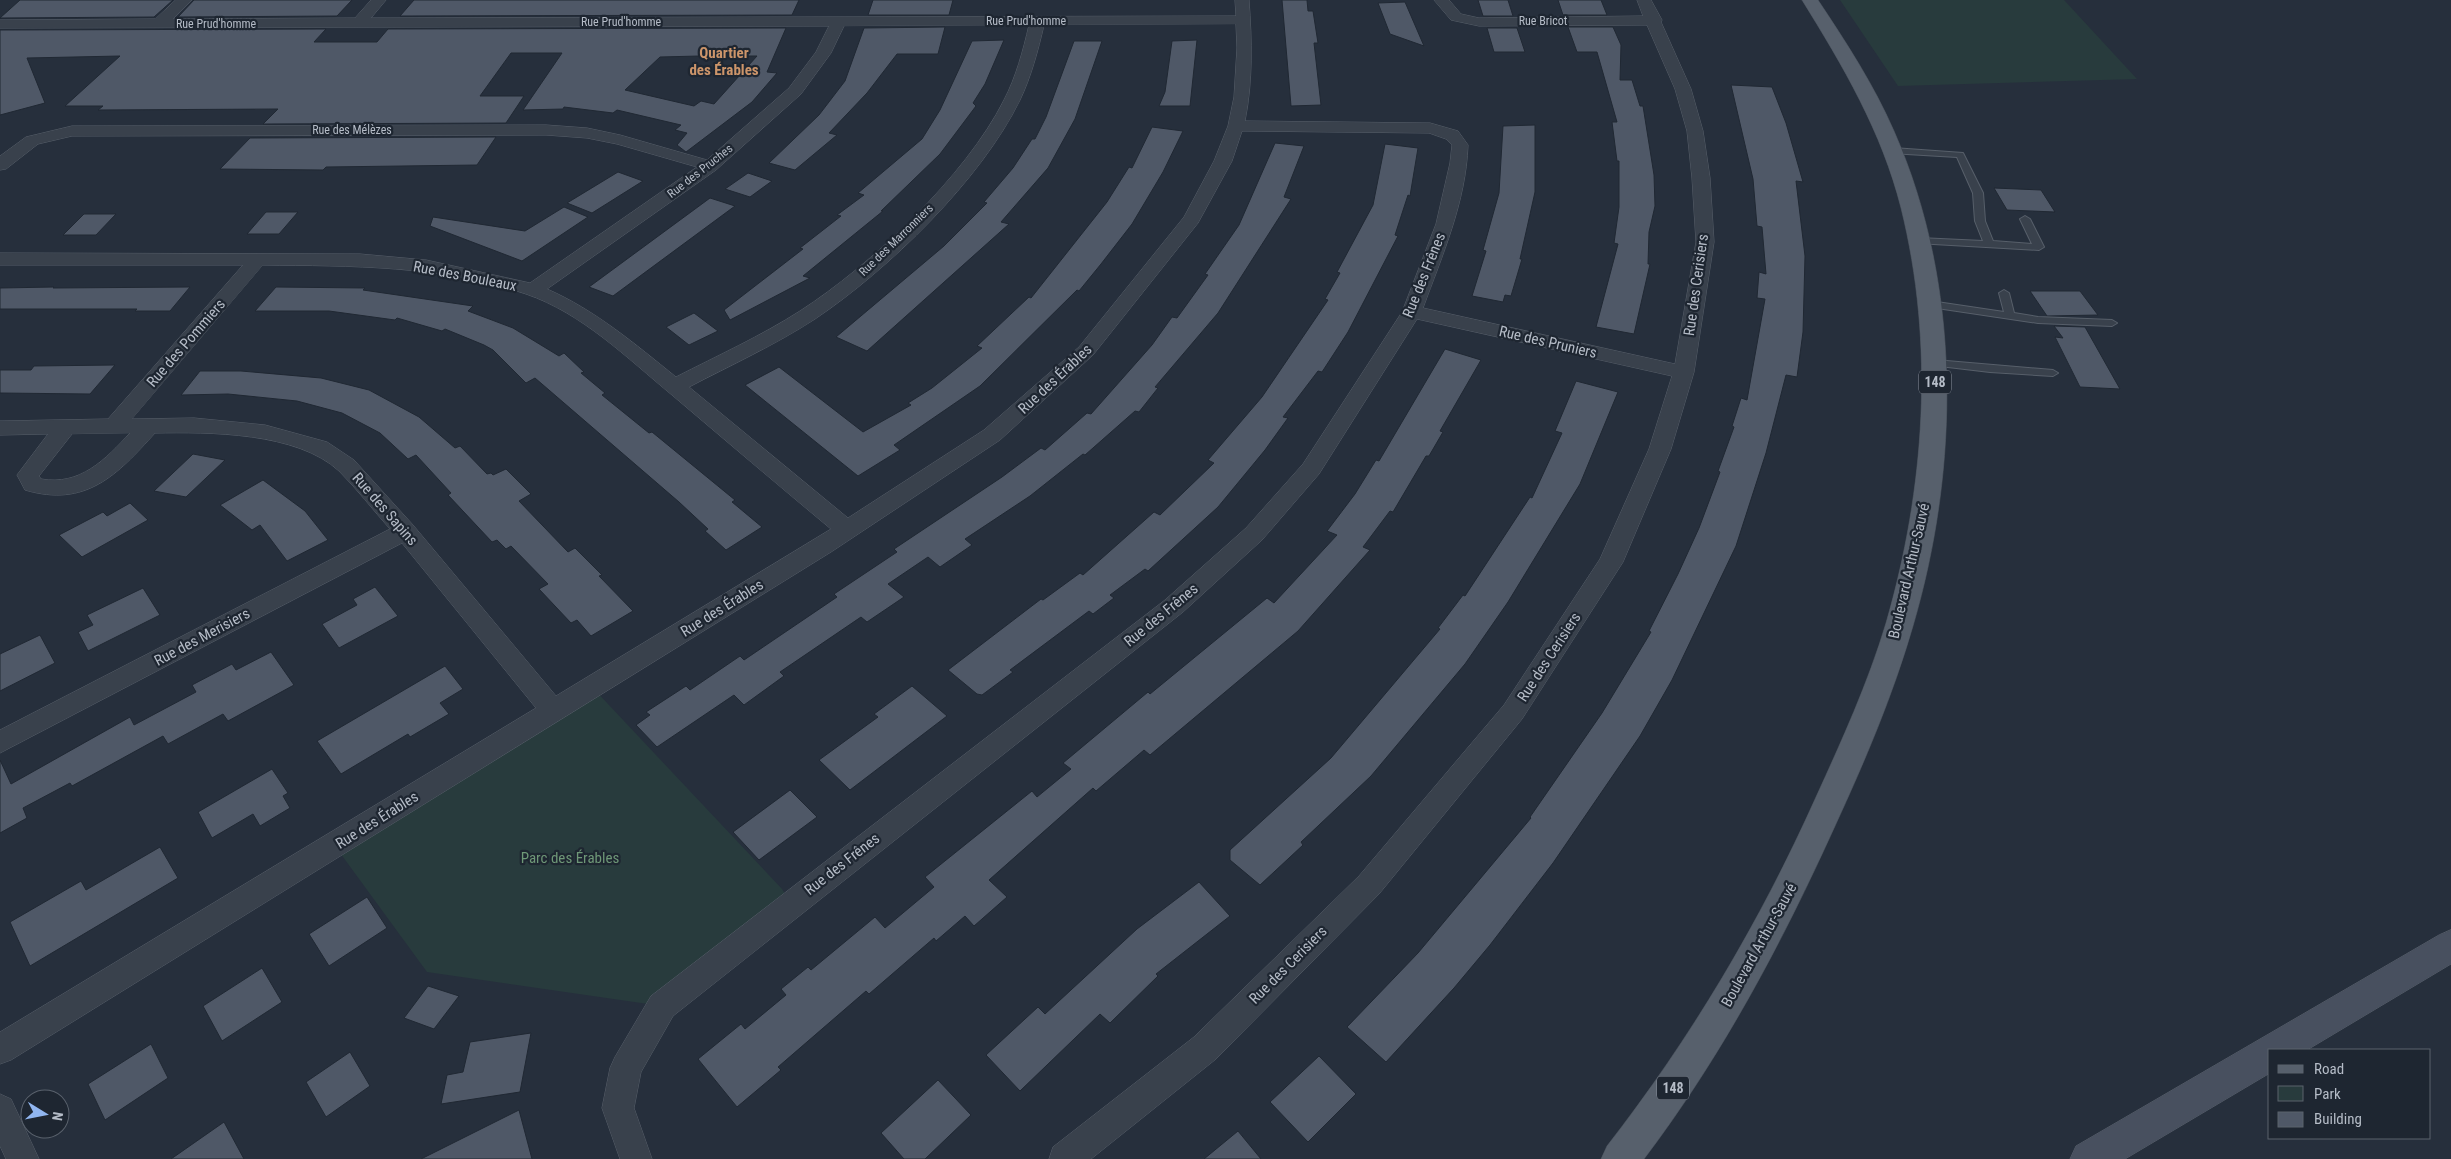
<svg xmlns="http://www.w3.org/2000/svg" width="2451" height="1159" viewBox="0 0 2451 1159" font-family="'Roboto Condensed',sans-serif">
  <rect width="100%" height="100%" fill="#262f3c"/>
  <path fill="#283b3d" d="M1840,0H2064L2137,79L1898,86Z
    M592,687L782,889L791,904L662,1006L427,972L335,846Z"/>
  <path fill="#4f5867" stroke="#202833" fill-rule="evenodd" d="M20,0H173L154,17L0,18Z
    M194,0H352L337,16L178,17Z
    M414,0H799L792,15L400,16Z
    M873,0H953L949,15H868Z
    M1282,0H1307L1308,11H1313L1318,43H1314L1321,105L1291,106Z
    M1478,0H1508L1513,16H1483Z
    M1558,0H1601L1607,15H1563Z
    M1405,2L1424,46L1390,34L1378,3Z
    M945,27L938,54H897L867,93L829,133L837,135L795,170L769,163L819,115L845,81L864,28Z
    M1568,27H1613L1621,45L1620,80H1632L1640,106H1643L1654,175L1655,206L1649,232L1648,264H1650L1634,334L1596,327L1618,244L1614,243L1619,207V161H1617L1612,122H1617L1597,52H1577Z
    M786,28L767,72L777,73L752,102L686,152L677,145L687,133L675,130L681,125L617,110L613,113L564,107L563,109L523,110L562,53H511L480,96H524L506,123L263,124L278,109L98,110L103,106H65L120,56L27,58L45,103L0,115V30L326,29L314,42H377L388,29ZM699,56H757L714,104L701,101L694,106L625,90L660,57Z
    M1487,28H1517L1525,52H1494Z
    M1004,40L985,84L973,103L976,106L940,154L881,211H883L803,276L810,278L730,320L724,310L803,249L800,248L841,216L837,215L864,195L858,193L922,139L940,110L972,41Z
    M1197,40L1190,106H1159L1165,92L1172,41Z
    M1074,41H1102L1075,119L1048,168L1001,222L1009,224L867,351L836,337L944,246L987,203L984,202L1013,168L1032,139H1035L1046,117Z
    M1731,85L1772,87L1786,123L1803,182L1796,181L1805,256L1803,332L1797,377L1786,375L1766,453L1736,546L1672,680L1640,736L1553,863L1490,945L1454,988L1386,1062L1347,1027L1418,953L1531,818L1530,817L1602,713L1651,632L1649,631L1678,574L1699,528L1720,472L1718,471L1734,427L1732,426L1741,398L1747,400L1765,299L1757,298L1759,272L1766,274L1762,227L1757,226L1753,179Z
    M1535,125V192L1520,259H1522L1511,296L1505,295L1503,302L1472,296L1486,251L1483,250L1499,193L1503,126Z
    M1152,127L1183,131L1163,172L1132,224L1101,264L1079,291L1077,290L980,386L894,445L900,450L858,476L745,385L779,367L863,432L911,405L908,403L932,388L982,348L977,346L1029,297L1031,298L1107,202L1129,167L1132,168Z
    M496,137L477,165L326,167L323,170L220,169L250,138Z
    M1275,143L1304,146L1284,197L1291,199L1218,313L1155,387L1158,388L1139,412L1135,411L1085,455L1083,454L1030,496L965,539L972,545L940,567L928,557L888,584L904,597L867,622L861,617L780,672L784,676L744,705L734,695L657,747L636,725L650,715L646,712L686,686L690,690L740,656L744,660L837,597L834,594L897,552L894,549L1002,477L1041,448L1045,450L1087,413L1091,414L1152,345L1172,317L1177,318L1208,275L1205,274L1239,225Z
    M1385,144L1418,148L1410,196L1408,195L1395,235L1398,236L1348,332L1322,372L1318,371L1283,417L1288,418L1265,450L1218,507L1148,571L1145,569L1110,595L1114,598L1093,614L1089,611L1010,670L1013,672L982,695L977,694L948,670L1041,599L1043,600L1080,573L1083,575L1154,512L1160,515L1214,463L1208,460L1262,397L1328,300L1325,299L1340,273L1337,272L1373,205Z
    M618,172L643,181L592,213L567,203Z
    M748,173L772,181L750,197L725,189Z
    M1994,188L2041,190L2055,212L2007,210Z
    M710,198L735,206L613,296L589,287Z
    M564,207L588,217L522,261L430,226L433,217L525,231Z
    M266,212H298L279,234H247Z
    M84,214H116L96,235H63Z
    M54,287L53,288L190,287L170,311H135L137,309H0V288Z
    M276,287L365,288L363,290L473,306L468,311L513,328L559,356L564,353L584,372L581,373L605,393L602,395L649,433L652,432L735,500L732,502L762,527L726,550L705,531L708,529L679,502L535,378L526,383L493,350L484,345L445,329L442,331L397,318L395,320L329,311H255Z
    M2030,291H2080L2098,315L2047,316Z
    M694,313L718,331L689,345L666,327Z
    M2054,326L2085,327L2120,389L2080,387L2055,337L2063,338Z
    M1445,349L1481,360L1440,431L1443,432L1429,456H1426L1393,512L1390,511L1363,547L1370,550L1298,631L1150,755L1144,750L1096,791L1093,788L989,880L1007,897L974,926L965,916L936,941L934,938L869,994L866,991L778,1067L781,1070L737,1107L698,1059L741,1024L745,1029L786,995L781,989L808,967L811,970L875,917L885,928L934,887L925,877L1032,791L1037,797L1071,769L1063,763L1148,692L1150,694L1267,598L1274,603L1337,535L1327,531L1355,494L1376,460L1379,461Z
    M115,365L90,394L0,393V370H31L34,366Z
    M200,371H241L321,378L369,390L419,417L455,448L460,446L487,474L491,473L493,475L506,469L531,494L519,501L568,552L575,548L602,575L599,576L633,611L591,636L577,620L571,623L539,589L548,584L511,546L506,549L497,540L492,542L448,495L451,493L416,455L408,459L380,433L342,413L297,401L228,394L181,395Z
    M1576,381L1618,392L1580,484L1508,602L1465,664L1371,776L1301,842L1303,845L1260,885L1230,860V850L1331,758L1440,629L1438,628L1463,595L1465,596L1530,497L1532,498L1562,433L1555,431Z
    M193,454L225,460L186,497L154,491Z
    M263,480L305,511L328,540L287,561L260,525L252,530L220,505Z
    M130,503L148,520L82,557L59,535L103,512L107,516Z
    M375,587L398,616L339,648L322,624L357,605L353,599Z
    M143,588L160,615L88,651L78,632L93,625L87,615Z
    M40,635L55,663L0,691V654Z
    M271,652L294,685L228,721L223,714L168,744L163,736L72,786L70,783L23,808L27,818L0,833V760L11,784L130,717L134,725L196,692L192,685L232,664L236,670Z
    M445,666L463,689L440,703L449,714L410,737L408,734L341,774L317,741Z
    M912,686L947,716L850,790L819,760L878,717L874,714Z
    M272,769L288,793L283,796L290,808L260,826L253,814L212,838L198,812Z
    M790,790L817,817L759,860L733,832Z
    M160,847L178,878L30,966L10,922L81,881L86,890Z
    M1199,882L1230,916L1156,974L1158,976L1110,1023L1100,1014L1020,1091L986,1055L1038,1007L1045,1014L1137,929Z
    M367,897L387,928L329,966L309,934Z
    M262,968L282,1002L222,1041L203,1006Z
    M428,986L459,996L434,1029L404,1018Z
    M531,1033L520,1092L441,1104L447,1075L463,1072L470,1042Z
    M151,1044L168,1078L105,1120L88,1084Z
    M350,1052L370,1086L326,1117L306,1082Z
    M1319,1056L1356,1094L1308,1142L1270,1102Z
    M938,1080L971,1115L925,1159H904L881,1133Z
    M519,1110L532,1159H421Z
    M224,1122L244,1159H171Z
    M1238,1131L1261,1159H1204Z"/>
  <g fill="none" stroke-linecap="round" stroke-linejoin="round">
    <defs>
      <path id="lane" d="M1893,148L1963,153L1983,193L1985,221L1993,241L2032,244L2020,219L2025,216L2030,219L2044,247L2039,250L1916,243V239L1919,238L1983,241L1975,221L1973,193L1957,157L1890,153L1889,151Z
        M2004,290L2009,293L2014,313L2038,317L2112,320L2117,323L2112,326L2038,323L1930,307L1925,304L1930,301L2004,312L1999,293Z
        M1935,360L2053,370L2058,373L2053,376L1990,372L1931,365L1930,363Z"/>
      <path id="street" d="M176,0H192L173,19L355,18L371,0H386L371,18L1236,16L1235,0H1249C1252,41 1253,81 1245,121L1430,123L1458,131L1468,145C1466,202 1442,256 1423,308L1675,364L1696,242L1692,178L1687,131L1675,89L1647,25L1479,26L1451,20L1434,0H1449L1461,14L1479,18L1643,16L1637,0H1651L1662,20L1661,22L1691,89L1703,131L1710,178L1714,242L1694,372L1671,449L1623,562L1522,719L1379,894L1216,1059L1091,1159H1049L1053,1147L1194,1037L1359,876L1504,705L1600,559L1649,449L1672,376L1417,319L1319,474L1262,540L1183,612L673,1016L641,1072L634,1108L652,1159H620L602,1108L610,1068L615,1057L651,996L1165,600L1246,528L1303,464L1402,312L1436,224L1450,163L1452,145L1446,139L1429,133L1242,131L1232,161L1198,223L1093,355L1000,440L831,552L11,1060L0,1064V1032L536,708L402,543L0,753V730L390,529C373,510 357,489 339,471C297,432 209,432 155,433C117,475 86,508 25,490L17,475L48,434L0,435V421L108,419L243,265H0V253L360,254L426,260L530,283L697,167L617,144L587,138L546,135L72,136L38,144L6,169L0,170V156L26,137L72,126L546,125L587,128L620,135L707,160L789,88L816,52L829,26L0,28V20L155,19ZM1236,24L1237,48L1234,97L1228,126L1214,161L1184,217L1079,347L984,430L848,518L689,387C731,365 775,345 815,319C888,270 981,180 1020,100C1031,77 1038,51 1044,25ZM1029,25C1023,51 1016,77 1004,100C966,176 870,266 800,311C761,336 717,356 676,377C635,344 595,310 547,289L716,170L801,94L831,53L844,26ZM263,265C351,266 441,265 526,294C582,313 627,358 672,395C725,440 778,485 831,529L556,696L413,525L354,460L327,442L265,425L194,418L132,419ZM130,433C105,460 80,486 41,479L39,476L72,434Z
        M0,1094L11,1099L39,1159H6L0,1146Z"/>
      <path id="secondary" d="M2451,930V964L2307,1050H2270V1073L2125,1159H2070L2076,1146L2439,935Z"/>
      <path id="primary" d="M1802,0H1818C1846,42 1874,85 1894,131C1962,285 1960,466 1913,626C1893,695 1865,761 1835,826C1782,943 1722,1056 1644,1159H1601L1607,1146C1691,1038 1760,922 1816,797C1842,740 1868,683 1886,623C1925,488 1935,345 1901,208C1882,132 1843,66 1802,0Z"/>
    </defs>
    <use href="#lane" stroke="#575f6a" stroke-width="2"/>
    <use href="#street" stroke="#575f6a" stroke-width="1"/>
    <use href="#secondary" stroke="#575f6a" stroke-width="1"/>
    <use href="#primary" stroke="#424a55" stroke-width="1"/>
    <use href="#lane" fill="#39414c" fill-rule="evenodd"/>
    <use href="#street" fill="#39414c" fill-rule="evenodd"/>
    <use href="#secondary" fill="#48505f" fill-rule="evenodd"/>
    <use href="#primary" fill="#57606c" fill-rule="evenodd"/>
  </g>
  <g text-anchor="middle" dominant-baseline="central" stroke-width="4.5" stroke-linejoin="round" paint-order="stroke">
    <g font-size="12" fill="#b5bcc7" stroke="#1e2631">
      <text x="1026" y="21">Rue Prud'homme</text>
      <text x="1543" y="21">Rue Bricot</text>
      <text x="621" y="22">Rue Prud'homme</text>
      <text x="216" y="24">Rue Prud'homme</text>
      <text x="352" y="130">Rue des Mélèzes</text>
      <text transform="translate(700 171) rotate(-38)">Rue des Pruches</text>
      <text transform="translate(896 240) rotate(-44)">Rue des Marronniers</text>
    </g>
    <g fill="#1e2631" stroke="#888f9a" stroke-width="1">
      <rect x="1919" y="370.5" width="32" height="23" rx="4"/>
      <rect x="1657" y="1076.5" width="32" height="23" rx="4"/>
    </g>
    <g font-size="14" font-weight="bold" fill="#b5bcc7">
      <text x="1935" y="382">148</text>
      <text x="1673" y="1088">148</text>
    </g>
    <g font-size="15" font-weight="bold" fill="#cd956a" stroke="#1e2631">
      <text x="724" y="53">Quartier<tspan x="724" dy="17">des Érables</tspan></text>
    </g>
    <g font-size="15" fill="#b5bcc7" stroke="#1e2631">
      <text transform="translate(1424 275) rotate(-68)">Rue des Frênes</text>
      <text transform="translate(465 276) rotate(11)">Rue des Bouleaux</text>
      <text transform="translate(1696 285) rotate(-82)">Rue des Cerisiers</text>
      <text transform="translate(1548 342) rotate(13)">Rue des Pruniers</text>
      <text transform="translate(186 343) rotate(-49)">Rue des Pommiers</text>
      <text transform="translate(1055 379) rotate(-43)">Rue des Érables</text>
      <text transform="translate(385 509) rotate(49)">Rue des Sapins</text>
      <text transform="translate(1909 571) rotate(-77)">Boulevard Arthur-Sauvé</text>
      <text transform="translate(722 608) rotate(-32)">Rue des Érables</text>
      <text transform="translate(1161 615) rotate(-39)">Rue des Frênes</text>
      <text transform="translate(202 637) rotate(-28)">Rue des Merisiers</text>
      <text transform="translate(1549 657) rotate(-57)">Rue des Cerisiers</text>
      <text transform="translate(377 820) rotate(-32)">Rue des Érables</text>
      <text transform="translate(842 864) rotate(-38)">Rue des Frênes</text>
      <text transform="translate(1759 945) rotate(-61)">Boulevard Arthur-Sauvé</text>
      <text transform="translate(1288 965) rotate(-45)">Rue des Cerisiers</text>
    </g>
    <g font-size="15" fill="#6e9777" stroke="#1e2631">
      <text x="570" y="858">Parc des Érables</text>
    </g>
  </g>
  <rect x="2268" y="1049" width="162" height="90" fill="#1e2631" stroke="#5a626d"/>
  <rect x="2278" y="1065" width="25" height="8" fill="#57606c" stroke="#5a626d"/>
  <text x="2314" y="1074" font-size="15" fill="#b5bcc7">Road</text>
  <rect x="2278" y="1086" width="25" height="15" fill="#283b3d" stroke="#5a626d"/>
  <text x="2314" y="1099" font-size="15" fill="#b5bcc7">Park</text>
  <rect x="2278" y="1112" width="25" height="15" fill="#4f5867" stroke="#5a626d"/>
  <text x="2314" y="1124" font-size="15" fill="#b5bcc7">Building</text>
  <g transform="translate(45 1114) rotate(100)"><circle r="24" fill="#1e2631" stroke="#5a626d"/>
  <path d="M0-4L9 19L0 12L-9 19Z" fill="#91b6f0"/>
  <text y="-8" font-size="14" font-weight="bold" text-anchor="middle" fill="#b5bcc7">N</text>
  </g>
</svg>
